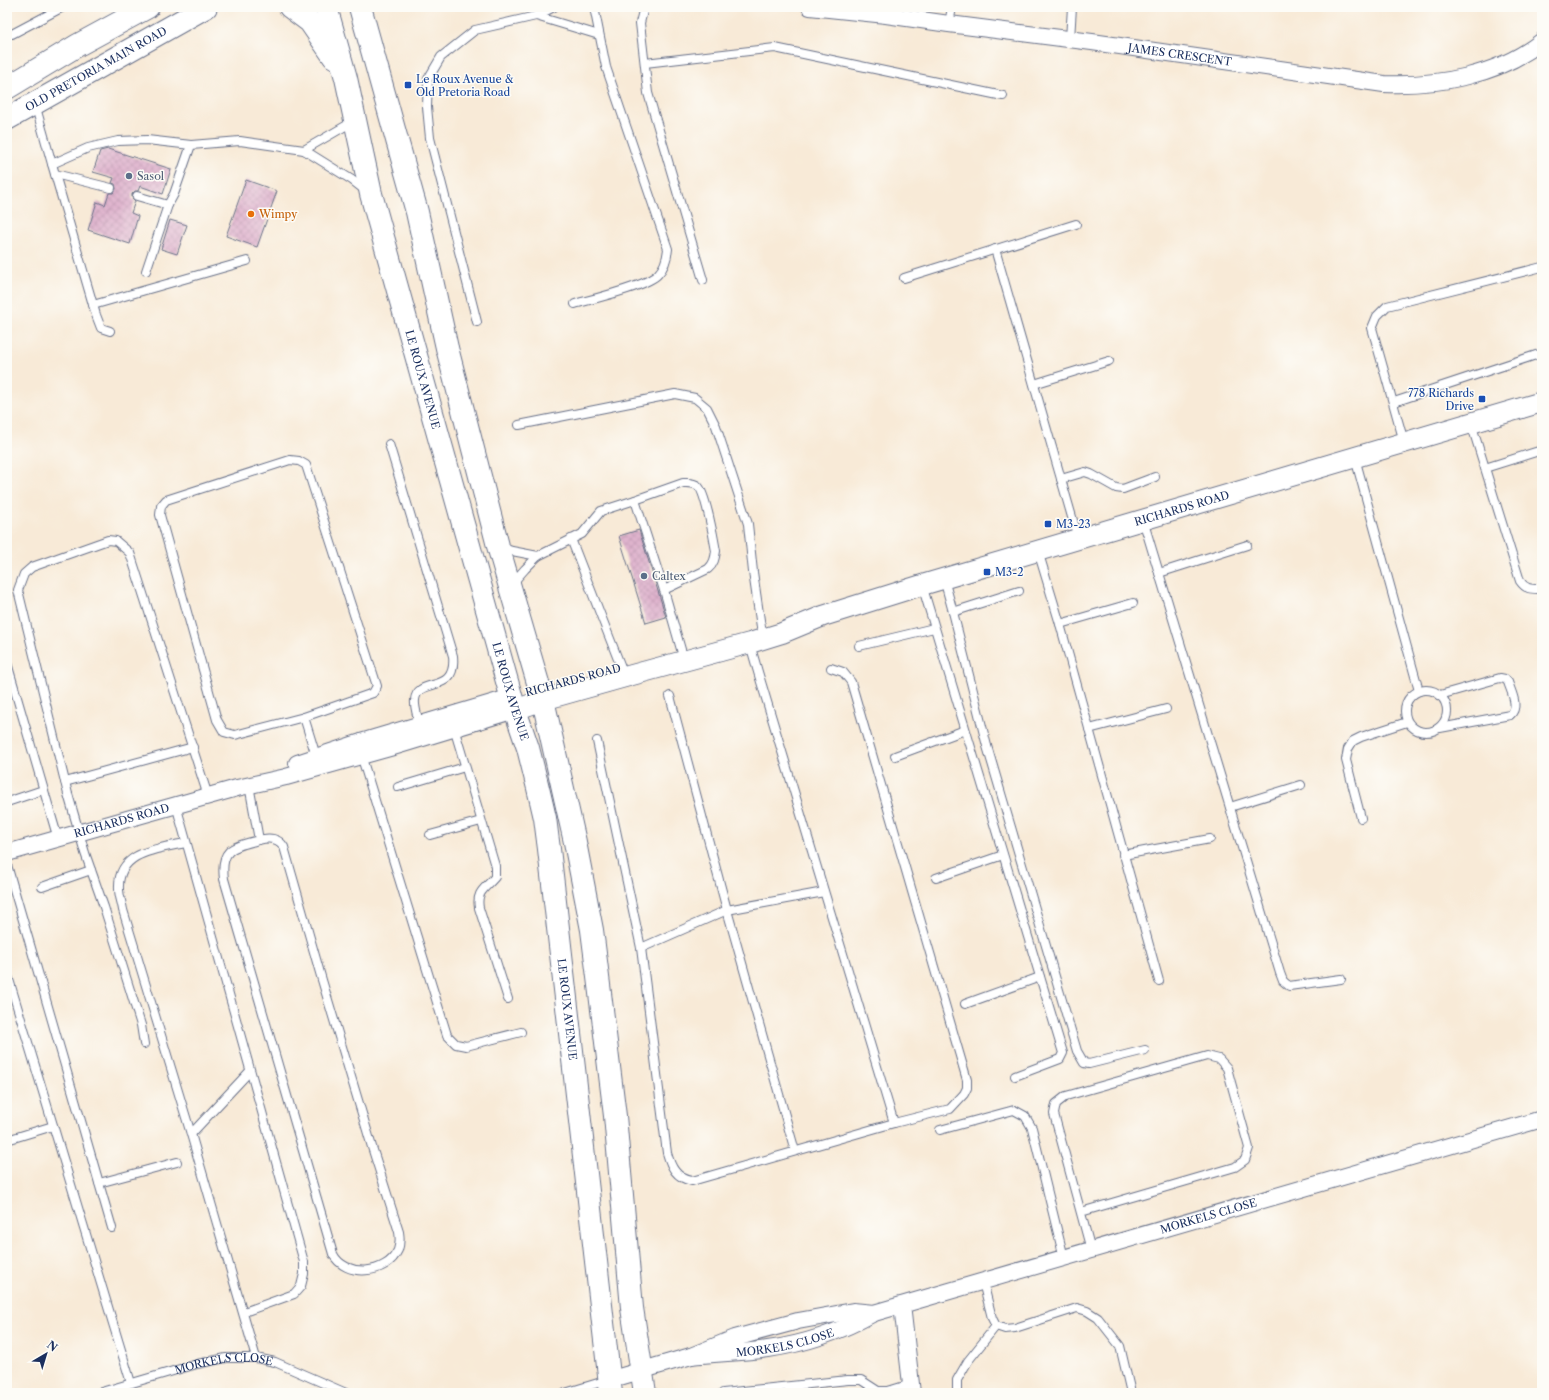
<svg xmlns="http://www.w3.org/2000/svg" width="1549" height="1400" viewBox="0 0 1549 1400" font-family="'Libre Caslon Text',serif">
  <defs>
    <pattern id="building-cross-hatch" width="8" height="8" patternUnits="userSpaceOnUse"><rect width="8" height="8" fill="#dfb3cd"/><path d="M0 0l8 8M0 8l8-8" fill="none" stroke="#bf9ab2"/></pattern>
  </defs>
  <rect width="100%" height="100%" fill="#fdfcf7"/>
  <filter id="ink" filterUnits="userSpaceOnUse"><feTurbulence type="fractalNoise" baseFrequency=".025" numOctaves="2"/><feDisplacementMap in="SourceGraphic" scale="8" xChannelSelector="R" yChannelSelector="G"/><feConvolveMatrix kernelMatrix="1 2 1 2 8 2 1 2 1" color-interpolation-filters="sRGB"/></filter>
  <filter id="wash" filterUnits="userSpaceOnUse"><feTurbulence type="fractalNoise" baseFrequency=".012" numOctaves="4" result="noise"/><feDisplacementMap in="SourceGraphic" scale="16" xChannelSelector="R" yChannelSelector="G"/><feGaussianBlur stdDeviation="0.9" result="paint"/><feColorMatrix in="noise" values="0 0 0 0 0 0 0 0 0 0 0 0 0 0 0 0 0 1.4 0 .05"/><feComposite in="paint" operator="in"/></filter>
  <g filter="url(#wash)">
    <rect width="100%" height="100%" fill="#f8ead7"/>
    <g id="blocks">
      <path fill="url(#building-cross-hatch)" d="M108,149L171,169L163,194L140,186L138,191H135L132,194V198L135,201L131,213L138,216L130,244L88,230L97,202L105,205L109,193H113L116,189L115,184L112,183L114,178L93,172L100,151Z
        M246,180L277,191L257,247L226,236Z
        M170,220L187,225L177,254L161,249Z
        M639,530L666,617L646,623L619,536Z"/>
    </g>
  </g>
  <g filter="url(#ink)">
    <use href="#blocks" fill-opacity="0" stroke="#687088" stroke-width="1"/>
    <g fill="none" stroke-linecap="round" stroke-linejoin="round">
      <defs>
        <g id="service">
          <path d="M644,7L640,23L648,93L703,280"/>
          <path d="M536,16L599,35"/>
          <path d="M949,24L952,7"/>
          <path d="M7,34H12L63,7"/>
          <path d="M1070,39L1072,7"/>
          <path d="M645,63L775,48L1003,96"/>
          <path d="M35,104L52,164L88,148L118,141L147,140L191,145L240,141L304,150L352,180L366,191"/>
          <path d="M304,150L354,121"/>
          <path d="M52,164L96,315L101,328L110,331"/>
          <path d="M55,174L111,188"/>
          <path d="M137,196L168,205L174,194L191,145"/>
          <path d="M995,249L1078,538"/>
          <path d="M146,271L168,205"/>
          <path d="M904,278L1076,224"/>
          <path d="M575,304C593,299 648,286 658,274C665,267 667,259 668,249L606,67L594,7"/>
          <path d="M93,305L247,261"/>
          <path d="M477,322L430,138L427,107L428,79L441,57L475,30L536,16L554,7"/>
          <path d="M1034,384L1109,361"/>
          <path d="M1394,402L1542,353"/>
          <path d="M1471,423L1520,581C1526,590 1532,589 1542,589"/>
          <path d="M519,425L675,394L695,398L707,408L716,426L748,524L753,572L761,627"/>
          <path d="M1404,442L1372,328L1377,316L1387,306L1542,267"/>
          <path d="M389,444L453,656C457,696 417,676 415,700C414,707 418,717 419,724"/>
          <path d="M1355,458L1419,691"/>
          <path d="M290,460L299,461L306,465L377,686L373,693L304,717L235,735L224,732L217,720L160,515L161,506L166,500Z"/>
          <path d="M1485,468L1542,450"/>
          <path d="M1061,479L1085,472L1091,474L1116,488L1123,489L1155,477"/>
          <path d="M635,500L664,590L684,660"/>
          <path d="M1143,520L1280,973L1283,981L1289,986L1341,979"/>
          <path d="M571,539L621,667"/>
          <path d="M500,547L512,551L538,556"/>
          <path d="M1038,551L1060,624L1159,981"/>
          <path d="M1159,573L1247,545"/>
          <path d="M944,579L953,612L987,746L1077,1051L1084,1063L1089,1064L1145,1050"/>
          <path d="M514,585L517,578L525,569L538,556L582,534L601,511L635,500L683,483C688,483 693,482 698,486C705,491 714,539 716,551C715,558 714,564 708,569L664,590"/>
          <path d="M922,585L1063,1053L1060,1059L1015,1076"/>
          <path d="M953,612L1019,591"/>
          <path d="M1060,624L1133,603"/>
          <path d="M859,646L934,628"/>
          <path d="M7,663L58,839"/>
          <path d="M831,668L843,672L851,682L967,1080V1088L964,1094L950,1109L894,1123"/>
          <circle cx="1426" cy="711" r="21"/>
          <path d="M670,696L727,910L795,1151"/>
          <path d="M304,717L316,756"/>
          <path d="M454,728L495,866V877C485,889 476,891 479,908L508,999"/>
          <path d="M1440,728L1510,715C1520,707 1511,692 1508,682L1505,679L1500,678L1440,695"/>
          <path d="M1089,729L1166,709"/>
          <path d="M597,741L641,948L667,1153C671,1167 676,1178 692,1181L894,1123L758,672L750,644"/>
          <path d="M361,755L447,1035L456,1044L466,1046L521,1032"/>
          <path d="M895,756L965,730"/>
          <path d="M65,782L193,747"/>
          <path d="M249,785L259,840C269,837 279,838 284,847L322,980L372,1147L399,1232C400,1238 400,1244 398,1250C387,1275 345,1278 333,1254L224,879C220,848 233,847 259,840"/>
          <path d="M398,787L465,767"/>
          <path d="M7,802L43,790"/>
          <path d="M176,805L304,1262V1274L301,1286L294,1294L244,1312"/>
          <path d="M1230,807L1301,785"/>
          <path d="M1361,818L1346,760L1348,749L1353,741L1361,737L1407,722"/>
          <path d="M430,835L481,821"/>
          <path d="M185,843C158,849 117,851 119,889C119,896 122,903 123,910L191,1134L256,1358"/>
          <path d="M1123,855L1210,839"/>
          <path d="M7,865L112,1228"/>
          <path d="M936,878L1003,855"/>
          <path d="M42,887L91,870"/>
          <path d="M641,948L727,910L824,892"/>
          <path d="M7,973L131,1383"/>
          <path d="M965,1004L1040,977"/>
          <path d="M144,1044L141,1025L104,907L85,853L68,794L18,590L24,574L32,567L108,540L116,541L130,553L208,796"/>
          <path d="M940,1130L1014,1110L1025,1116L1032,1128L1064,1258"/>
          <path d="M191,1134L250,1071"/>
          <path d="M7,1140L53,1126"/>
          <path d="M99,1183L177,1162"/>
          <path d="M1081,1212L1235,1167L1245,1160L1249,1148L1227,1068L1219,1059L1207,1056L1066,1096L1056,1104L1054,1114L1091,1250"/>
          <path d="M983,1282L992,1318L996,1326L1005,1329L1015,1328L1077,1308L1087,1311L1098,1318L1120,1346L1131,1393"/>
          <path id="s1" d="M98,1393L197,1364L226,1358H256L275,1362L346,1393"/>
          <path d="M565,1393L608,1380"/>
          <path d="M723,1393L848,1380H861L878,1391H888L911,1384"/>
          <path d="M957,1393V1380L968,1361L996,1326"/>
        </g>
        <g id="minor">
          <path id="s2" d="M810,7L886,15L949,24L1092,42L1384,84C1438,86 1498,76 1542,41"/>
          <path d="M297,763L361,742L512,697"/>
          <path id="s3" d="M7,853L237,788L286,777L393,747L515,710"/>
          <path d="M902,1305L912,1393"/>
          <path id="s4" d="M691,1356C717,1353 742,1353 768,1349C804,1344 842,1331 874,1313L1542,1119"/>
          <path d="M609,1380L691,1356L735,1338L798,1321L853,1311L874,1313"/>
        </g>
        <g id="tertiary">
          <path id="s5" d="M515,710L543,700L632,675L750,643L782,633L823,616L922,585L1542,402"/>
        </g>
        <g id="secondary">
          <path d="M290,7L310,22L334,57"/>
          <path id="s6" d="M326,7L346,78L371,194L515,710L528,748L538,788L545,818L549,849L611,1393"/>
          <path d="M360,7L417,212L447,348L498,546L543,700L575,842L592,930L599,985L615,1116L632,1308L645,1393"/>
          <path d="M7,88L78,45L148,7"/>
          <path id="s7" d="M7,119L206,7"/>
        </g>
      </defs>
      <use href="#service" stroke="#687088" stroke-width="10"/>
      <use href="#minor" stroke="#687088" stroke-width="18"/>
      <use href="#tertiary" stroke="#687088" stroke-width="22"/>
      <use href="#secondary" stroke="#687088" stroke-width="24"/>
      <use href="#service" stroke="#fff" stroke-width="8"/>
      <use href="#minor" stroke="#fff" stroke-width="16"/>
      <use href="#tertiary" stroke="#fff" stroke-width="20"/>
      <use href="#secondary" stroke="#fff" stroke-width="22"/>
    </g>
  </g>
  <g fill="#1a4fb4" stroke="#fdfcf7" stroke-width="1.5">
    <rect x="404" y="81" width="8" height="8" rx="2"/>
    <rect x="1478" y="395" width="8" height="8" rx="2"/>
    <rect x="1044" y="520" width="8" height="8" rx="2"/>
    <rect x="983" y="568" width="8" height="8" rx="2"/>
  </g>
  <g fill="#5c6f8a" stroke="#fdfcf7" stroke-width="1.5">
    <circle cx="129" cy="176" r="4"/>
    <circle cx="644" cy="576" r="4"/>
  </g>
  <circle fill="#e8710a" stroke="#fdfcf7" stroke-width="1.5" cx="251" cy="214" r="4"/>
  <g text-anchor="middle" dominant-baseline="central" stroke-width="3" stroke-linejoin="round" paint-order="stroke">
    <g font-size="11" fill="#1b2f5e" stroke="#fdfcf7">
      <text stroke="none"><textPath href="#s2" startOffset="373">JAMES CRESCENT</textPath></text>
      <text stroke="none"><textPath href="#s7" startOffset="102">OLD PRETORIA MAIN ROAD</textPath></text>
      <text stroke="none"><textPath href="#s6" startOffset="385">LE ROUX AVENUE</textPath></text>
      <text stroke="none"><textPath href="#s5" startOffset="697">RICHARDS ROAD</textPath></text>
      <text transform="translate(573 680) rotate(-15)">RICHARDS ROAD</text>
      <text stroke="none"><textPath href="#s6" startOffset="709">LE ROUX AVENUE</textPath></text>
      <text stroke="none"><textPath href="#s3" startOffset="119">RICHARDS ROAD</textPath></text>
      <text stroke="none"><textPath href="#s6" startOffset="1033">LE ROUX AVENUE</textPath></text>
      <text stroke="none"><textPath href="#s4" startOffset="538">MORKELS CLOSE</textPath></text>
      <text stroke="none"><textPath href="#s4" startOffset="95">MORKELS CLOSE</textPath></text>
      <text stroke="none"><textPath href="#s1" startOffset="130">MORKELS CLOSE</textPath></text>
    </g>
    <g font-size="11" fill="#164399" stroke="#fdfcf7" text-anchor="start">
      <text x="416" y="79">Le Roux Avenue &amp;<tspan x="416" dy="13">Old Pretoria Road</tspan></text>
      <text x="1474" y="393" text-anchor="end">778 Richards<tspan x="1474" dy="13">Drive</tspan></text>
      <text x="1056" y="524">M3-23</text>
      <text x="995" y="572">M3-2</text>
    </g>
    <g font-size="11" fill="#4e5e75" stroke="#fdfcf7" text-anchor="start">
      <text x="137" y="176">Sasol</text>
      <text x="652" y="576">Caltex</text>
    </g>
    <g font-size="11" fill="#c56008" stroke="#fdfcf7" text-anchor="start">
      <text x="259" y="214">Wimpy</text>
    </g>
  </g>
  <rect width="1549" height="1400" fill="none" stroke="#fdfcf7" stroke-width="24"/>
  <g transform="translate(46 1354) rotate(38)" stroke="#fdfcf7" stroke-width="3" paint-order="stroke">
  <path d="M0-3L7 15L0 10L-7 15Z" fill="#1b2f5e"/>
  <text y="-6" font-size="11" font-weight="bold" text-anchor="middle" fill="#1b2f5e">N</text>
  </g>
</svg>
